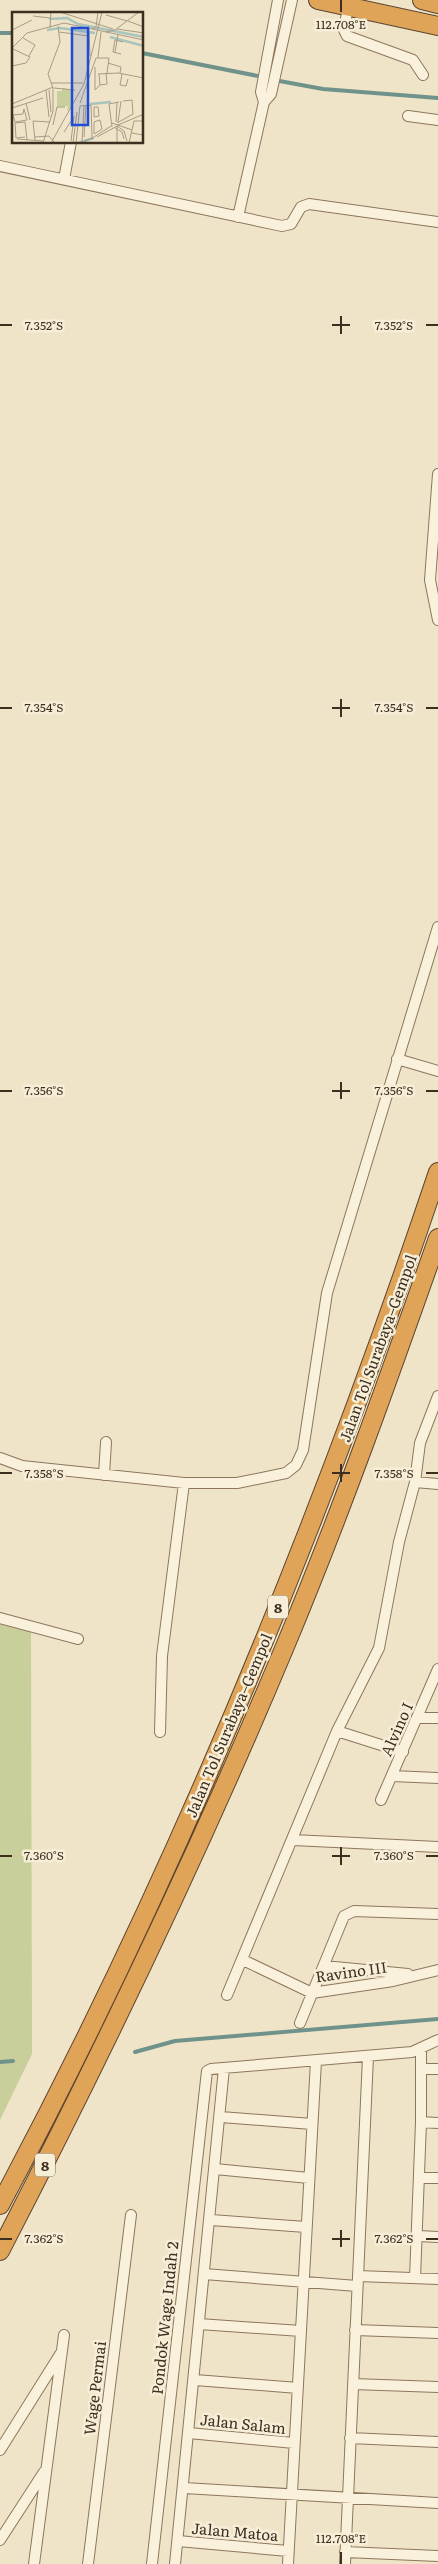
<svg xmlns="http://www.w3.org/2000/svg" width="438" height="2564" viewBox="0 0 438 2564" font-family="Literata,serif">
  <rect width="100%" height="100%" fill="#f0e4c8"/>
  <path fill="#c9cf9b" d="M0,1623L31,1630L32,2037V2054L0,2120Z"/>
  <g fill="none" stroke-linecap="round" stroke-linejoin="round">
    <path stroke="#6f938a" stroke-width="4" d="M0,33H14
      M142,53L263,77
      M274,80L323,89L438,98
      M135,2052L175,2041L438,2019
      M0,2062L13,2061"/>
    <defs>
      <path id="street" d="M348,7L344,30L347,36L413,60L423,75
        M264,102L271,94L292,0
        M408,116L438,120
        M0,166L282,226L291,224L301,207L309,204L438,222
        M64,179L71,142
        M238,217L264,102L261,92L278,0
        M438,474L430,580L438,620
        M397,1059L438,1071
        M0,1458L22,1466L184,1483H237L286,1473L296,1465L303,1450L327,1293L438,927
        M104,1475L106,1442
        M415,1482L438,1484
        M0,1618L78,1639
        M418,1718H438
        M337,1731L403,1752
        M160,1732L162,1656L184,1483
        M392,1776L438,1778
        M381,1800L438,1669
        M293,1840L438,1847
        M243,1960L312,1993L393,1981L438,1970
        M324,1966L408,1974
        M227,1995L337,1731L379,1648L399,1542L415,1482L420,1443L438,1396
        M300,2023L344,1916L354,1911L438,1914
        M422,2069H438
        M221,2117L312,2124
        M421,2122L438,2123
        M215,2169L309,2178
        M419,2178H438
        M211,2220L306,2227
        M418,2236L438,2237
        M204,2274L357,2286
        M358,2276L438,2279
        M415,2278L421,2122V2049
        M199,2324L301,2331
        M355,2330L438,2333
        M195,2380L298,2388
        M353,2384L438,2387
        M189,2433L294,2443
        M350,2438L438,2442
        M0,2450L61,2353
        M184,2488L438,2503
        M0,2540L44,2472
        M178,2541L288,2551
        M345,2552L438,2556
        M34,2564L64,2335
        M88,2564L131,2215
        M152,2564L207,2071L211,2069L412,2052L438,2040
        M175,2564L224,2068
        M288,2564L316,2061
        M345,2564L368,2057"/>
      <path id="highway" d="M318,0L438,26
        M422,0L438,4
        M0,2205C177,1874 319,1527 438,1172
        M0,2251C103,2052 200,1850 286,1644C342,1510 390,1374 438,1238"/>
    </defs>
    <use href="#street" stroke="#8d765c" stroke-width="12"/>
    <use href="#highway" stroke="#5b4430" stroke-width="20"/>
    <use href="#street" stroke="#faf1dc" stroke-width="10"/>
    <use href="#highway" stroke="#e0a458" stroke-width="18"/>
  </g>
  <path fill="none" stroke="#3d2e20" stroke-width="2" d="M341,0V12M341,316V334M0,325H12M332,325H350M426,325H438M341,699V717M0,708H12M332,708H350M426,708H438M341,1082V1099M0,1091H12M332,1091H350M426,1091H438M341,1464V1482M0,1473H12M332,1473H350M426,1473H438M341,1847V1865M0,1856H12M332,1856H350M426,1856H438M341,2230V2247M0,2239H12M332,2239H350M426,2239H438M341,2552V2564"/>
  <g text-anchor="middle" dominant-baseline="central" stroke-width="5" stroke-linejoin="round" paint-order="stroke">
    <g fill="#f7eed8" stroke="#756857" stroke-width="1">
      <rect x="268" y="1595.5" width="20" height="23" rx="4"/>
      <rect x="35" y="2153.5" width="20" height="23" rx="4"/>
    </g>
    <g font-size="14" font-weight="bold" fill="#3d2e20">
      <text x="278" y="1607">8</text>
      <text x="45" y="2165">8</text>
    </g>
    <g font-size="15" fill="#3d2e20" stroke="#f7eed8">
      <text transform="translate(377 1348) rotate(-70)">Jalan Tol Surabaya–Gempol</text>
      <text transform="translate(228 1725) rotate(-67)">Jalan Tol Surabaya–Gempol</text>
      <text transform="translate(396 1729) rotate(-66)">Alvino I</text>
      <text transform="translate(351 1971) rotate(-8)">Ravino III</text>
      <text transform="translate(164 2318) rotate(-84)">Pondok Wage Indah 2</text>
      <text transform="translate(94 2388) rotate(-83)">Wage Permai</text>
      <text transform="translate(243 2423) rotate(6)">Jalan Salam</text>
      <text transform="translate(235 2531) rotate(5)">Jalan Matoa</text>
    </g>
  </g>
  <g transform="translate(12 12)">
    <rect width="131" height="131" fill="#f0e4c8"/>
    <path d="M50,76L61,78V94L55,99L56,94L45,95V79H50Z" fill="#c9cf9b"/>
    <path fill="none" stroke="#a9c4bc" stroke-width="2.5" d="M37,7L55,6L66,12L132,25M35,18L48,16L83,21M98,25L132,34M78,92L99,90M66,131L82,126"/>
    <path fill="none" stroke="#a89b85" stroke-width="1" d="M48,0L101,17M94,3L115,9M21,4L38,6M116,9L132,15M38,16L39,0M77,17L78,44M80,17L84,15L86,0M105,17L132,21M0,18L20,8M47,20L77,24M94,20L103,18L127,0M11,26L23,33L17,44M0,36L15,21L52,11L132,28M103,40L106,23M109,42L101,40L103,28L111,30M86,45L89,20M96,51L109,55L108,61M0,54L14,51L18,45L1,37M83,55V78L88,73L87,62M86,62L106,61L132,66M110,62L108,73L114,74L116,67M39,71H71M88,73L95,72L94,61M42,76L63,78M34,78L37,105M37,78L39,100M14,91L18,108M68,91L84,46H97L95,61M0,92L41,75M0,96L31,86M12,97L15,108L3,110L1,103L11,102ZM82,105L87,104L86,95H82V105M88,108L90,117L82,122V110ZM104,110L105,90M106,110L109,89M100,111L120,118M105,111L121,102L120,88L111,89M41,113L45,95H53M106,113L132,102M100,115L97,92L107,90M103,116L110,120L112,127M52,120L61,106M120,121L131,123V127M13,125L4,126L3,111L13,110L15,128M23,125L37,124L43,131M72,125L74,94M85,125L107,113M5,127L31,129M79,127L99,114M23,128L21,109L38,110M59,129L62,104M70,130L72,94M31,131L41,99V76L36,62L48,30L46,14M39,131L72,72L90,0M61,131L65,100M64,131L68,94L79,93L80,126L72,129M105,131V114L112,119L115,129M117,131L122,109H132"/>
    <path fill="#1d4ed8" fill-opacity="0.15" stroke="#1d4ed8" stroke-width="2.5" d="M60,16H76V113H60Z"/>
    <rect width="131" height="131" fill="none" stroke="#3d2e20" stroke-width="2.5"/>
  </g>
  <g font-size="12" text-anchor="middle" fill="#3d2e20" stroke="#f7eed8" stroke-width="5" stroke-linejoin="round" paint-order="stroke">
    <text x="341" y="29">112.708°E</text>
    <text x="44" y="330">7.352°S</text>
    <text x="394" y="330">7.352°S</text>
    <text x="44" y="712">7.354°S</text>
    <text x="394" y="712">7.354°S</text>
    <text x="44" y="1095">7.356°S</text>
    <text x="394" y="1095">7.356°S</text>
    <text x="44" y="1478">7.358°S</text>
    <text x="394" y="1478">7.358°S</text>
    <text x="44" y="1860">7.360°S</text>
    <text x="394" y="1860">7.360°S</text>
    <text x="44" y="2243">7.362°S</text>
    <text x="394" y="2243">7.362°S</text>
    <text x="341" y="2543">112.708°E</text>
  </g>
</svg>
